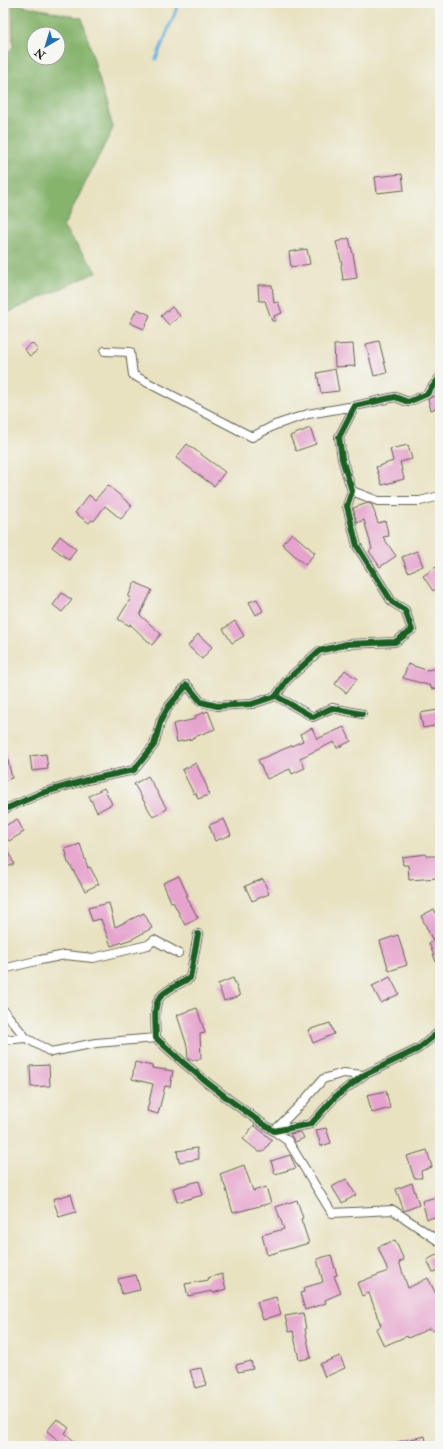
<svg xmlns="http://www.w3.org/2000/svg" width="443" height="1449" viewBox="0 0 443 1449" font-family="'IM FELL Double Pica',serif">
  <rect width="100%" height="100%" fill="#f6f6f2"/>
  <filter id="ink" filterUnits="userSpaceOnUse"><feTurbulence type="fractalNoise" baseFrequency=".025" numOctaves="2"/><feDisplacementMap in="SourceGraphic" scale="8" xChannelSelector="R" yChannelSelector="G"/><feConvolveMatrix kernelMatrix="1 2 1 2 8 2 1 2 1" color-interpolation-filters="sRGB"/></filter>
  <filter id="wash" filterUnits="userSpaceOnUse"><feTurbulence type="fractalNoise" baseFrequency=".012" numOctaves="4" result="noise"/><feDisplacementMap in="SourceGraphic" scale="16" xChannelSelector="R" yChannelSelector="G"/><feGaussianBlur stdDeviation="0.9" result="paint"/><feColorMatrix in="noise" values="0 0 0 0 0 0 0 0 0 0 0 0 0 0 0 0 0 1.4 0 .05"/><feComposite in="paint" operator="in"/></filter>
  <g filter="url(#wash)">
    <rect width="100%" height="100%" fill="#e8e2c1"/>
    <path fill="#86b46d" stroke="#516844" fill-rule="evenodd" d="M12,3L82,18L113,128L63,227L97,272L3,315V57L13,47ZM34,34H58V58H34Z"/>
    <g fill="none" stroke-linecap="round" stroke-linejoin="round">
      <path stroke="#66acdc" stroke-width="3" d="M156,59L179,3"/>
    </g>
    <g id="blocks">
      <path fill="#e6a3cd" d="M402,174L404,190L377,193L375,177Z
        M349,238L354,259L357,278L343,280L341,265L342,264L336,242Z
        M307,249L310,264L291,267L289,252Z
        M258,285H272L274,303L278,302L282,313L274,316L275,321H272L265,301H259Z
        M172,307L180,316L169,325L161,316Z
        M137,309L150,315L144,329L130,323Z
        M379,341L387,373L374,376L366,344Z
        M32,343L38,350L30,356L24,349Z
        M353,344L355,366L335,367L334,345Z
        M335,369L339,391L321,393L317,373Z
        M440,394V407L431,410L428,399L432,397Z
        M310,428L316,444L296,451L290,436Z
        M187,444L225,472L214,486L176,458Z
        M408,445L412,459L400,462L404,479L382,485L376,467L393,461L390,449Z
        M108,485L132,506L121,519L105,506L94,521L92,520L89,523L75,513L89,495L95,500Z
        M368,503L372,505L378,523L385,521L389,536L383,537L396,556L380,567L369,551L372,549L364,520L357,523L353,508Z
        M292,533L315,553L305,565L282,544Z
        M60,536L76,549L69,560L52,547Z
        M417,551L423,566L408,572L402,557Z
        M436,567L440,573V586L433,591L423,576Z
        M135,582L152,590L140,615L161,634L152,645L130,624V626L118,619L131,598L128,597Z
        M62,593L72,600L62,612L53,605Z
        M257,599L263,611L256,615L249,602Z
        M235,621L244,636L232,643L223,629Z
        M198,634L212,647L202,659L188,646Z
        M408,664L426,670L440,668V688L431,689V686L403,678Z
        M345,670L357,679L346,693L335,684Z
        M438,710L440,725L423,728L420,713Z
        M208,711L215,729L192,738V739L177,742L173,724L196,719L195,716Z
        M344,727L351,741L337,748L334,742L300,758L305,768L292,774L290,769L267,779L258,760L303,741L300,734L312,728L317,739Z
        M6,752L12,778L3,781V753Z
        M46,754L48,769L32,771L30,756Z
        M196,763L207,787L209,795L198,799L196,793L194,794L182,770Z
        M148,776L167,809L153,817L134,784Z
        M104,788L112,804L97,812L89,796Z
        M17,819L24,832L9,841L3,832V827Z
        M224,819L231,835L215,841L209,825Z
        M3,838L14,864L3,869Z
        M80,844L88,868L90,867L99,884L85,891L69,863H68L66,856L67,855L65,849Z
        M426,854V856H440V869H438L439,878L409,880L408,865H403L402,857Z
        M179,876L188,896H186L198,918L185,925L173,902H171L163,883Z
        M263,879L269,894L252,901L245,886Z
        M109,903L115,927L144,913L152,928L132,939L111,946L101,919L92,921L88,908Z
        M434,909L440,921L439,970L429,943L433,941L421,916Z
        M398,935L407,965L389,971L380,941Z
        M390,977L399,994L381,1003L372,986Z
        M233,978L240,996L224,1001L218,984Z
        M197,1008L205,1033L200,1034L201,1059L188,1060L187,1046L177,1015Z
        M330,1023L334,1034L313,1043L308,1030Z
        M135,1062L152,1066V1068L173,1071L170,1087L165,1086L158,1114L147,1111L153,1084L132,1079Z
        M49,1065L50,1086L31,1087L30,1066Z
        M386,1091L390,1108L372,1113L367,1095Z
        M254,1125L272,1140L263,1152H259L243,1139Z
        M326,1128L331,1143L321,1146L316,1130Z
        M301,1132L304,1138L295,1142L290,1134Z
        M197,1148L199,1159L179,1162L177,1151Z
        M427,1150L432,1167L421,1171L422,1178H414L407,1156Z
        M290,1155L296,1168L275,1174L271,1161Z
        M244,1165L253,1191L266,1187L271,1203L233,1213L226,1189L220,1174Z
        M346,1179L356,1195L342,1203L332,1187Z
        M199,1181L203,1195L177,1202L173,1188Z
        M412,1183L419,1205L404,1211L396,1189Z
        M71,1194L76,1212L59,1217L53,1199Z
        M440,1196V1216L427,1219L422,1201Z
        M297,1200L303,1218L301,1219L309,1243L267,1255L262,1235L284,1229L276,1207Z
        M395,1240L404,1260L399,1262L408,1288L428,1278L440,1302V1327L432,1331L431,1328L408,1338L407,1336L384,1346L376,1329L381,1326L369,1293L362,1296L357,1283L388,1271L378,1247Z
        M440,1253V1269L433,1272L427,1260Z
        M331,1255L337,1275L334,1276L341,1293L325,1300L326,1303L305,1310L300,1293L304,1292L303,1288L323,1282L317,1259Z
        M222,1274L226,1289L213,1293L212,1291L188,1296L185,1284L209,1280L208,1278Z
        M136,1275L140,1290L122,1294L118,1279Z
        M276,1297L281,1314L263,1320L257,1302Z
        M303,1313L306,1329H305L311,1358L299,1360L293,1331L289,1332L285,1316Z
        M340,1356L345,1368L325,1377L320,1364Z
        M251,1361L253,1369L238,1372L236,1365Z
        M201,1368L206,1385L195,1388L190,1370Z
        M57,1419L69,1428L65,1433L80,1446H65L47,1431Z
        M425,1436L427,1446H397V1442Z"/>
    </g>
  </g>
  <g filter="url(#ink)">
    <use href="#blocks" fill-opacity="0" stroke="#636156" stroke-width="1"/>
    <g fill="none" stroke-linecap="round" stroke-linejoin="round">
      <defs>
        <path id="minor" d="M105,351L130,352L133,375L252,437L275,425L308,414L355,406
          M352,491L378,501H420L440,496
          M362,714L332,708L313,717L276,696L287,680L319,651L347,644L395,642L412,630L405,610L392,602L357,546L347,506L352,491L342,459L339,437L355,406L395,397L408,402L427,394L440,377
          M3,810L42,793L87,780L134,770L154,745L161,720L169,706L187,685L201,702L217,706L252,704L276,696
          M198,934L190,978C153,998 154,996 156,1038C193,1073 231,1103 274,1131L311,1124L335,1097L364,1075L418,1049L440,1031
          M3,969L40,960L65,955L93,958L148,945L154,940L178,953
          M3,1010L26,1038L51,1052L96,1043L156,1038
          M3,1040L26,1038
          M364,1075L343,1073L323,1079L303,1102L274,1131L288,1141L332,1213L393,1210L440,1242"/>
      </defs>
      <use href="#minor" stroke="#636156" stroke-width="10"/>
      <use href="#minor" stroke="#fff" stroke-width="8"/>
      <defs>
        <path id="cycleway" d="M362,714L332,708L313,717L276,696L287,680L319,651L347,644L395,642L412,630L405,610L392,602L357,546L347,506L352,491L342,459L339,437L355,406L395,397L408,402L427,394L440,377
          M3,810L42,793L87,780L134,770L154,745L161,720L169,706L187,685L201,702L217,706L252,704L276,696
          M198,934L190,978C153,998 154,996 156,1038C193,1073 231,1103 274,1131L311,1124L335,1097L364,1075L418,1049L440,1031"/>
      </defs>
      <use href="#cycleway" stroke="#f6f6f2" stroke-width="8"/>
      <use href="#cycleway" stroke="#1b5e20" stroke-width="6"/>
    </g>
  </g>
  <rect width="443" height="1449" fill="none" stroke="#f6f6f2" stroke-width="16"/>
  <g transform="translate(46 46) rotate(218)"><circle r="19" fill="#f6f6f2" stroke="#9f9f9c"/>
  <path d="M0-3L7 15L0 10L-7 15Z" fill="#1f6fb2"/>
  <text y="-6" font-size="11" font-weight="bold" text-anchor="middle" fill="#1c1c1c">N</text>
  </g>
</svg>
